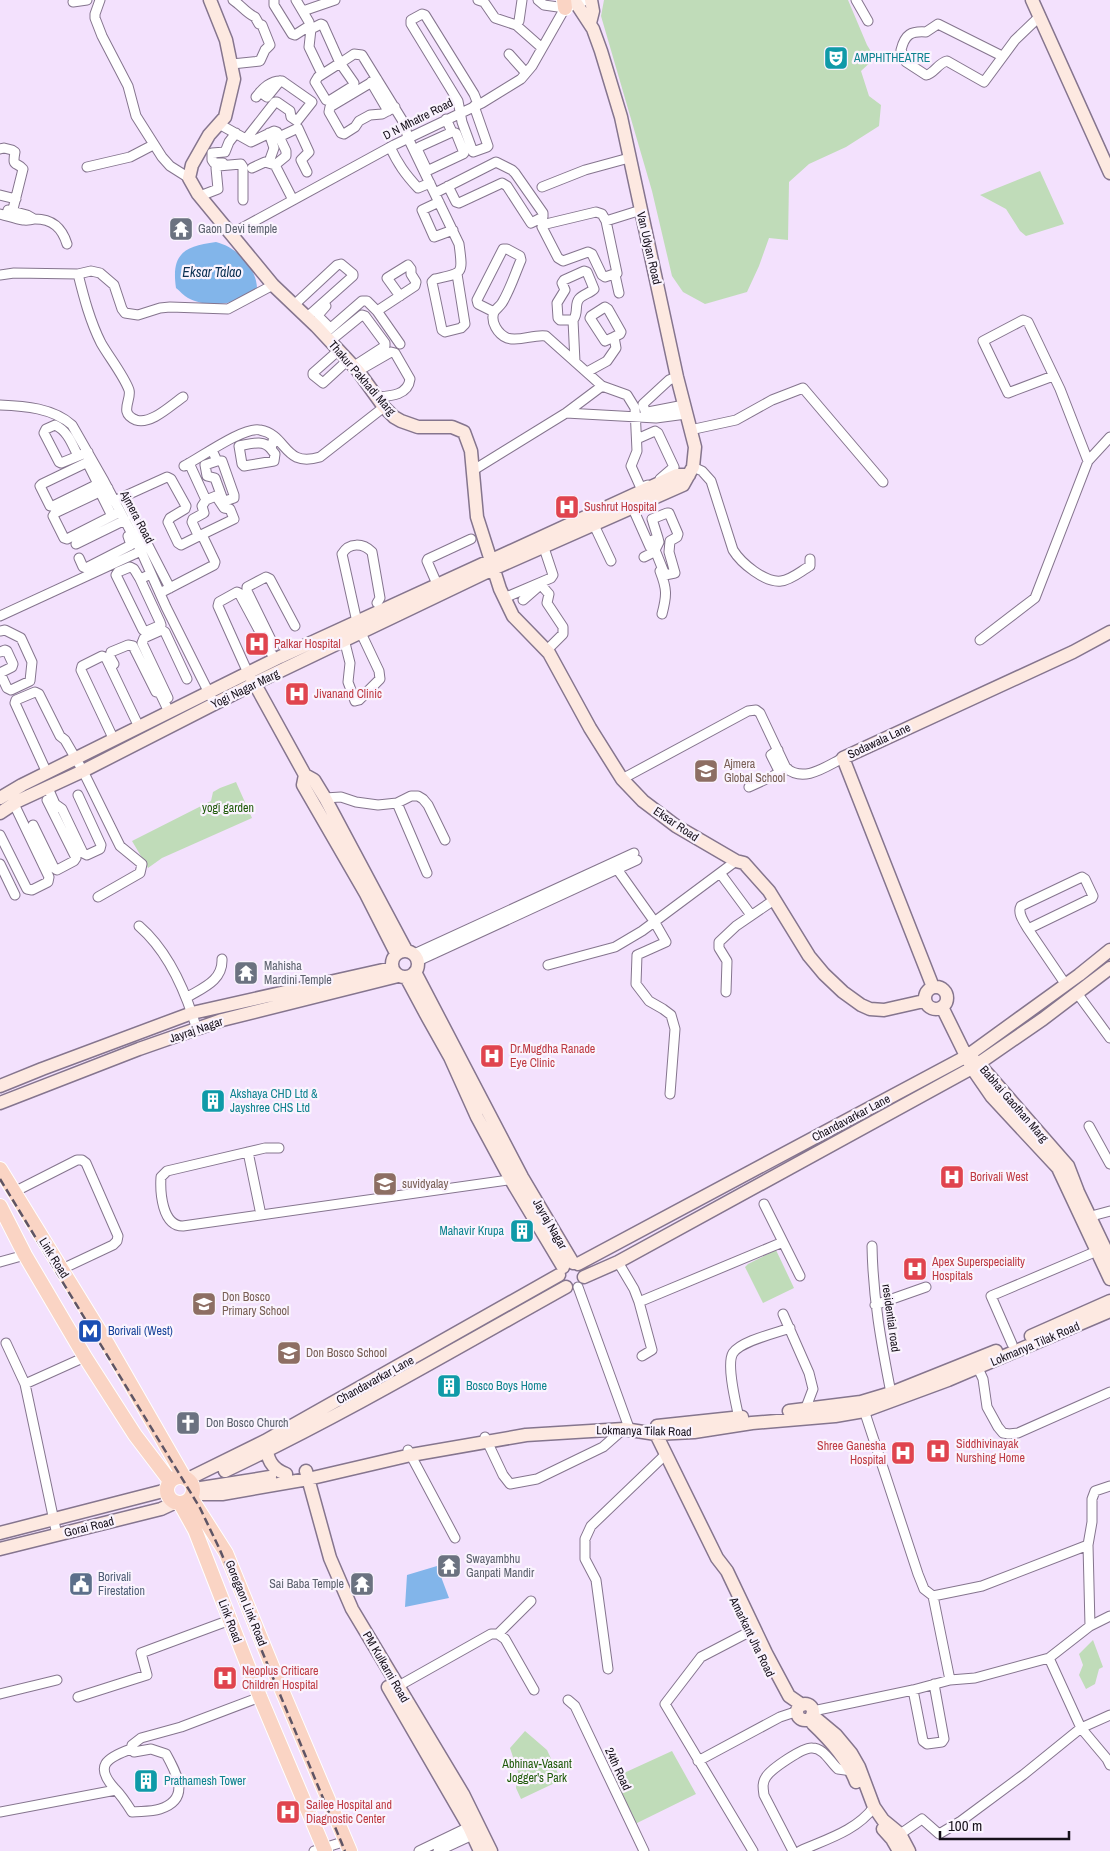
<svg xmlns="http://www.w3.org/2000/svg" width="1110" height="1851" viewBox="0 0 1110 1851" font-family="'Archivo Narrow',sans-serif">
  <rect width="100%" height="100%" fill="#f3e1fd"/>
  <path fill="#c0dcb9" d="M604,0H848L867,45L875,58L861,71L869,96L881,105L879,126L846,147L809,164L789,182L788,240L769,238L759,266L747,292L705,304L683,292L672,276L652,191L601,16Z
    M1040,171L1064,224L1026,236L1020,231L1006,209L980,195Z
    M236,782L252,818L162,858L148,868L132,841L211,801L213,792L220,788Z
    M776,1250L794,1288L763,1303L745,1267L748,1264Z
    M1093,1640L1103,1667L1099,1669L1095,1684L1086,1689L1079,1675L1083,1665L1079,1654Z
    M525,1731L547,1750L561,1780L521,1799L516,1788L518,1772L510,1748Z
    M672,1751L696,1794L633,1825L613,1778Z"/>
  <path fill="#82b5ea" d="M216,242C236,247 256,266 257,288C242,305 209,309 188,298C184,296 180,291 176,288C171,254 184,246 216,242Z
    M437,1566L449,1598L405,1607L407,1575Z"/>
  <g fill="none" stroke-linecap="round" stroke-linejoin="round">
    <defs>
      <path id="street" d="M100,0L95,14V18L102,36L128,86L136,116L162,157L170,166L189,178
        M274,0V5L292,34L295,35L309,26V22L296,0
        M478,0L484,2L495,18L516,25L542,48
        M538,0L544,5L565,8
        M856,0L868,21
        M73,2L87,0
        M303,11L335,0
        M516,25L519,21L522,0
        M509,54L526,73
        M1002,56L938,24L926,32C911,31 905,34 901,50L906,62L926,75C934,74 938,63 947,61L984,82L1015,40L1039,17
        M232,64L260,61L265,50L270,45L262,25L259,24L255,17C246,13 241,5 233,0
        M322,74L309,47L311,29L321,24L323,25L340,63L354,83L353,86L329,101L326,100L315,82L318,77L340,63L342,62L354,54L362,55L404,123L408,138L459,244C463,274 464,273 435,279L432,282L442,330L445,332L461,328L465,324L457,274
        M377,79L330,107L329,112L341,133L344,134L355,127L359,121L370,115L382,114L395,107
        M371,82L388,111
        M260,92L267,97L280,81
        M474,106L488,146L487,147L473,152L462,122L458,101L411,24V20L422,14L425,15L474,94L478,104
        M446,119L452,132L456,133L464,153L463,154L429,170H427L418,151L419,147L452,132
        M219,124L251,142L274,131L277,132L286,151V156L275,165
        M279,137L298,128L309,152L301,160L307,172
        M246,139L275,102H277L290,111L291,117L297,121L312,102L282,81C271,80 263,88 256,97
        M390,147C398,164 405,174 418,188L430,183
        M0,149L4,148L12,150L15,152C12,168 16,161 23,169L11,217
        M269,162L274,148L269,133
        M223,163H214L212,160V153L225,152L229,142L236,133
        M87,167L130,157L153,145
        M252,168L265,162L275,165L293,200
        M542,187L585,170L629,158
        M435,193L496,162L512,170L515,173L543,213V217L531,223L507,186L502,183L459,203L456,202L448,186
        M0,195L16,199
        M200,196L218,189L216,168L218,166L241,164L243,167V200
        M439,202L422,210L434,237L453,230
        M8,210L27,215L34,219
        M0,214C8,216 16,219 23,220C27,221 31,220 35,219C53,219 62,228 67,244
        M606,221L617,273L605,277L602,275L592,254L588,252L563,261L558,258L542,227L546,224L596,212L602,214L606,221L641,210
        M231,234L394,145L482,103L521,79L532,66L565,8L587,0
        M78,274C84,298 90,321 101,343C109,357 124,376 129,390C132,400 118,413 136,420C151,425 171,405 183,397
        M0,275L14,273L78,274L91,271L100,273L114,285L122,309L125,313L138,315L160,308L170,307L228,309L273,285
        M615,275L619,293
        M294,305L337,265L341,264L353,274V276L307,317
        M326,306L319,314V317L330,328
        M377,311L415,286L416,282L411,274V269L408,265L387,278L400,296
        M573,320H560L558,318L557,303L565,290L562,283L564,280L584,271L587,272L594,289C590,293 582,295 579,299C574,305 579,313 573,320L575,362
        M324,334L362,301H367L377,311L400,344
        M330,341L362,315L365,316L385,343V346L354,366
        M339,350L313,373V375L323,383L348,360
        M358,371L391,352L395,353L410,379C408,395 391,396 378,397
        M587,372L607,361L616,348L614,337L620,334L621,332L608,309L605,307L591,316L590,318L605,341L614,337
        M1053,376L1008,393L983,341L1023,320L1028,322L1060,389L1088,461
        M677,377L669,380L643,404L645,411L648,412L679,406
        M602,386L627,395L635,408L637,451L631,466L640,486L642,487L648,485
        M0,405C25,406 53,408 72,425L104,481L141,551L166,607L211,697
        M566,413L656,418L686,414
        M690,430L736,420L772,400L803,388L883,482
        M637,439L655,431L658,433L674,467L660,479
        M271,449C264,439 250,444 239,446L242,464L244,466L274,461L275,454L271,449L274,437
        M212,450L217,461H222L234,495V498L225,501L223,500L215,478L207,476L205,465L217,461
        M78,456C72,444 68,431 55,425L46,429L44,433L59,462L61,463L88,452
        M92,460L42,484L40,486L50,506H53L104,481
        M87,462L96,480
        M189,463L206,500L202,506L204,513L193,519L192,522L198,535H201L234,519L230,509L224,508L216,496L206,500
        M184,466C200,458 244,426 260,430C288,435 283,468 320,457L384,407
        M693,467L702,471L711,481L733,550C741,563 765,583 781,581C791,580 801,571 810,566V559
        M472,471L566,413L602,386L546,336C534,334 519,342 507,338C498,334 490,322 494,312C496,309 500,306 502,303C510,290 515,274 521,260L520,256L507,249H503L477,300L478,304L494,312
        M108,488L55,513L53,516L64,538L67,539L120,512
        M100,492L110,512
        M123,497L170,588
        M114,501L167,477L171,479L186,506L185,509L170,518L168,522L178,543L181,545L199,536L203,537L215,562L214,565L160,593
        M630,502L650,547
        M594,525L611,561
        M648,542L658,538L652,519L667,513H669L678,534L677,537L670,541L669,552L675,573L665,575L655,550L659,542L658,538
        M76,544L125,520
        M644,557L652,553
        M79,558L83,567L86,568L131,545L128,536
        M660,571C667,589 667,595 662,614
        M140,579L160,622L161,625L147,631L143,630L116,575L118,572L130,567L134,569L140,579L151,574
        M437,584L427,561L428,559L471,539
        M504,598L551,578L553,575L542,542
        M523,600L539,586H542L549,594L547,603L563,627V634L547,650
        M0,616L141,551
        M357,622L342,554C349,542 363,543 372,552L380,598L377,603
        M0,631L5,630L21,638L32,662L30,681L11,690L7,688L0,673
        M343,635L350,663L348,682L355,701L359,700L380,679L379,671L361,633
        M980,640L1035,598L1088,461L1110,437
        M274,646L247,591V587L266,577L270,579L295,626
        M0,652L5,650L7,651L13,664L12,667L0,673
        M114,664L110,657L111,652L128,645L133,646L156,692L160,693L169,712
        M248,673L218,606L219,602L237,592L239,593L275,660
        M168,698L142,643L144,638L162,630L165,632L187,679
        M114,740L81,670L82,666L102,656L106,658L139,727
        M778,750L771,755L780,773
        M47,773L15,703L16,700L35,692L39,694L60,736L65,740L83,771L120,846L142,864L140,873L98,897
        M622,779L748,711L756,710L760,713L786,768C804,783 825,767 843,758
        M749,787L788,769
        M48,788L55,804L62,809L83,853L87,855L100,849L101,845L78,795
        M325,798L341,797L356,802L378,805L397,803L411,796H418L423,799L428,805L445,840
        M397,803L427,873
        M33,825L54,868L57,870L74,861L76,858L47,800
        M0,835L27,889L32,890L48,882L49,877L14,804
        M0,864L15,895
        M617,869L654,921L666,942L637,955L636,984L649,1001L663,1009L671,1015L675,1029L670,1094
        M720,873L751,915
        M139,926C169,952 186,992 197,1030
        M1028,929C1024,922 1017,913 1021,906L1082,877L1085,879L1093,896L1092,898L1028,929L1066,985
        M414,954L634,853
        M418,961L637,860
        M548,965L615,947L642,931L736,861
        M726,992L727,961L719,948V942L736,926L774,900
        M1077,993L1110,1038
        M186,998C202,988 223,981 222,959
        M1089,1126L1110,1164
        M279,1148H265L167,1171L161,1177C160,1192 162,1226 183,1226L515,1179
        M248,1152L261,1215
        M14,1192L77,1160H82L86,1163L118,1236L117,1241L113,1245L62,1269
        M764,1204L783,1242
        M1084,1218L1110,1211
        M872,1246C873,1298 881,1342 891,1393
        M0,1262L25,1255
        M618,1262L634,1289L639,1302L652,1350L642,1356
        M639,1302L783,1242L800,1276
        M875,1305L926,1287
        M783,1314L809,1373L813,1389L805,1410
        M6,1343L25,1384L57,1535
        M1012,1344L991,1296L1097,1251
        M978,1368L983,1379L987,1407L998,1427L1003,1433L1009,1434L1018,1433L1110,1392
        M25,1384L85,1357
        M863,1407L918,1574L924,1589L933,1596L982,1586L1088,1545L1092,1522V1499L1095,1491L1110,1486
        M739,1418C736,1404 726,1364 733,1353C741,1341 776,1333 790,1328
        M485,1437L503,1475L510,1484L537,1479L603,1447L628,1425L578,1287
        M408,1450L455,1538
        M1088,1545L1090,1626
        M933,1596L950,1680
        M749,1632L701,1657L665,1704L753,1851
        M498,1634L531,1601
        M1049,1658L1090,1626L1110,1616
        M608,1669L596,1580L585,1559V1539L591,1526L666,1454
        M395,1688L491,1634H498L505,1639L534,1690
        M913,1690L923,1741L927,1744L942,1742L944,1739L934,1684
        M0,1694L57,1680
        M78,1697L147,1675L141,1653L230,1620
        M568,1700L575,1706L644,1851
        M813,1711L913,1690L950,1680L975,1678L1049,1658L1081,1728L1107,1759L1110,1765
        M131,1749C106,1758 94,1766 115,1789C122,1796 127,1804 132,1812C141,1811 151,1812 160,1809C191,1799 177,1774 166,1754L151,1749L134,1752L131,1749L132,1745L141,1738L181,1727L260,1697
        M698,1761L780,1717L798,1711
        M0,1812L116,1790
        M896,1837L922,1819L939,1834L961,1821L1023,1775L1081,1728L1110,1715
        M314,1851L346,1841
        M419,1851L473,1825
        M438,1851L477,1833
        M793,1851L764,1795C763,1788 762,1783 766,1777C771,1769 803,1747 812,1748C824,1748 830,1762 838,1769L852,1771
        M800,1851C827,1839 856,1831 874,1807"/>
      <path id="secondary" d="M210,0L226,40L234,79L225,117L209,135L192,165L189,178L198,194L273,285L316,326L358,371L384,407L394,417L401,421L418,427H452L464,432L471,451L477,517L500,589L513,616L549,653L590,728L622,779L643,801L676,826L736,861L744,863L769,891L809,956L824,974L843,992L861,1005L870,1009L884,1010L924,1001
        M1032,0L1110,173
        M590,23L593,11L591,0
        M251,677L305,775L314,780L325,798L406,950
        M305,775L303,785L366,894L396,953
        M0,798L22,785L280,657L677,475H689
        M0,813L18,801L83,771L255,683L493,569L683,485L693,467L695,447L677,377L621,117L601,51L593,29L574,0
        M392 964a13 13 0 1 1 26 0a13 13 0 1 1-26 0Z
        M415,972L522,1177L573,1263
        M406,977L428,1018L450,1057L477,1117L511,1180L563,1267
        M925 998a11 11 0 1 1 22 0a11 11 0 1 1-22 0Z
        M933,987L843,758L1073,652L1110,632
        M942,1007L972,1068L992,1097L1058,1168L1110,1279
        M974,1060L979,1064L1068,1166L1078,1192L1110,1259
        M0,1086L42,1069L192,1013L392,968
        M0,1103L139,1049L222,1020L398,976
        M578,1264L967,1056L1079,975L1110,950
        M584,1277L618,1262L972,1068L1043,1019L1110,968
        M1031,1336L1110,1301
        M789,1411L861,1402L891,1393L996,1351
        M657,1426L742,1417
        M658,1426L656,1434L717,1558L727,1571L766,1653L789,1696L802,1705
        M266,1444C267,1458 271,1469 286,1474
        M225,1471C341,1416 453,1350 566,1287
        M306,1471L330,1558L352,1609L463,1794L491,1851
        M188,1479L265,1441L559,1275
        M201,1488L270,1477
        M193,1494H222L308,1479L411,1455L526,1435L624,1429L656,1434L694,1432L752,1423L835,1416L864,1411L948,1380L1110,1311
        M0,1533L167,1490
        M0,1549L161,1509L176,1502
        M388,1687L469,1827L480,1851
        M797 1712a8 8 0 1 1 16 0a8 8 0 1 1-16 0Z
        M812,1715L836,1735L851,1753L859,1767L874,1807L883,1820L900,1834L909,1851
        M813,1724C830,1740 848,1760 856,1782
        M883,1829L892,1839L899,1851"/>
      <path id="primary" d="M564,0L565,8
        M0,1169L107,1343L184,1477
        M0,1206L25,1255L85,1357L135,1435L170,1481
        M167 1490a13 13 0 1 1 26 0a13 13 0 1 1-26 0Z
        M191,1498L226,1553L281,1688L350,1851
        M180,1503L195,1530L260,1697L325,1851"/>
    </defs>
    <use href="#street" stroke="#85758e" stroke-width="11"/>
    <use href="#secondary" stroke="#85758e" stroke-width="15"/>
    <use href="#primary" stroke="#fff" stroke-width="16"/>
    <use href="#street" stroke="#fff" stroke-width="9"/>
    <use href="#secondary" stroke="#fde9e1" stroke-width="12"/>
    <use href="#primary" stroke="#fad4c4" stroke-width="14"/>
    <path stroke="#5f5565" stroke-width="2.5" stroke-dasharray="8 4" stroke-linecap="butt" d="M0,1179L200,1508L220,1550L345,1851"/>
  </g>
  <defs>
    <symbol id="theatre-square" viewBox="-11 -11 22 22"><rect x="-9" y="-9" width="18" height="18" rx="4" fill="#0f9aa8" stroke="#faf3fe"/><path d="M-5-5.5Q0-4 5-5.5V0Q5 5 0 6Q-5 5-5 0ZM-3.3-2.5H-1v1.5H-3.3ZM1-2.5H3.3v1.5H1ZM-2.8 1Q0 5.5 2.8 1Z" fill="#fff"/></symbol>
    <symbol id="temple-square" viewBox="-11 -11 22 22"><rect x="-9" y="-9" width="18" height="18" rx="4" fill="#6b7280" stroke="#faf3fe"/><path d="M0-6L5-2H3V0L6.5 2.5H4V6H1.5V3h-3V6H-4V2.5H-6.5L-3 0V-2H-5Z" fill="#fff"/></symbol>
    <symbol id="hospital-square" viewBox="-11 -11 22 22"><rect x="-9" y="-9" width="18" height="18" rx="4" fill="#e0444e" stroke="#faf3fe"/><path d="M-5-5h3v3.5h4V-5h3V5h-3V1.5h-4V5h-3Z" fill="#fff"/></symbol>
    <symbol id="school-square" viewBox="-11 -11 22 22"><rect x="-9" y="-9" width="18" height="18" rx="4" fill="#8d6e63" stroke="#faf3fe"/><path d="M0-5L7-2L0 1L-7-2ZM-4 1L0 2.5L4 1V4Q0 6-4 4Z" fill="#fff"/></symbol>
    <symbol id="building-square" viewBox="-11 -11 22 22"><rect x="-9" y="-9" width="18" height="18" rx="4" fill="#0f9aa8" stroke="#faf3fe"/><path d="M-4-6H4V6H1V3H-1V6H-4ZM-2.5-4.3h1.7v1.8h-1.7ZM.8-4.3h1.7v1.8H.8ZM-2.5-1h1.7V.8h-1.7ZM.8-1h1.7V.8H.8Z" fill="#fff"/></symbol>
    <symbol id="metro-square" viewBox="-11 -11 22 22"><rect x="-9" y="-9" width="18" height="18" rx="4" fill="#1a4fb4" stroke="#faf3fe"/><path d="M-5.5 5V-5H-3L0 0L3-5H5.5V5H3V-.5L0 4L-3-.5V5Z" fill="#fff"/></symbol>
    <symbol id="church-square" viewBox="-11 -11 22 22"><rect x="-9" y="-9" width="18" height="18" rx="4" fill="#6b7280" stroke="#faf3fe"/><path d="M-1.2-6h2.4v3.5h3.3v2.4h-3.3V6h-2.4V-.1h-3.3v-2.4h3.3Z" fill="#fff"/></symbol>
    <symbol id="civic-square" viewBox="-11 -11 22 22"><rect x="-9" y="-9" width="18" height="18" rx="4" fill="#5c6f8a" stroke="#faf3fe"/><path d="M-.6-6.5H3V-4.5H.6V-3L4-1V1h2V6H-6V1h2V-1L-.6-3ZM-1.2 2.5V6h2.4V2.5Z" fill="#fff"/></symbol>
  </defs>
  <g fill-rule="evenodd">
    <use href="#theatre-square" x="822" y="44" width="28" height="28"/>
    <use href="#temple-square" x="167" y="215" width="28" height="28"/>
    <use href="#hospital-square" x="553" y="493" width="28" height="28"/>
    <use href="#hospital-square" x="243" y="630" width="28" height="28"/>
    <use href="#hospital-square" x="283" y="680" width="28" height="28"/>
    <use href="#school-square" x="692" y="757" width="28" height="28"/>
    <use href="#temple-square" x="232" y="959" width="28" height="28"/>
    <use href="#hospital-square" x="478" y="1042" width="28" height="28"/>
    <use href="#building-square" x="199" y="1087" width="28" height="28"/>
    <use href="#hospital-square" x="938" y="1163" width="28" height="28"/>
    <use href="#school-square" x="371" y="1170" width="28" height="28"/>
    <use href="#building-square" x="508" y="1217" width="28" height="28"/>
    <use href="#hospital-square" x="901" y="1255" width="28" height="28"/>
    <use href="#school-square" x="190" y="1290" width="28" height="28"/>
    <use href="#metro-square" x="76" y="1317" width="28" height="28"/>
    <use href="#school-square" x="275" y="1339" width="28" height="28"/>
    <use href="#building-square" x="435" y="1372" width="28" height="28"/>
    <use href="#church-square" x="174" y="1409" width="28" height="28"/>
    <use href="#hospital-square" x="924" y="1437" width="28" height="28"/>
    <use href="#hospital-square" x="889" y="1439" width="28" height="28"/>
    <use href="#temple-square" x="435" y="1552" width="28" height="28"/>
    <use href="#civic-square" x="67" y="1570" width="28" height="28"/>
    <use href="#temple-square" x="348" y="1570" width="28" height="28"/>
    <use href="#hospital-square" x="211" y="1664" width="28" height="28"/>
    <use href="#building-square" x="132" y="1767" width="28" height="28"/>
    <use href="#hospital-square" x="274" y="1798" width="28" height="28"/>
  </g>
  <g text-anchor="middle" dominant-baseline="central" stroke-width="4.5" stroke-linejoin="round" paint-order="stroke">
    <g font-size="12" fill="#0d838f" stroke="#faf3fe" text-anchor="start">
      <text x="854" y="58">AMPHITHEATRE</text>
      <text x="230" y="1094">Akshaya CHD Ltd &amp;<tspan x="230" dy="14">Jayshree CHS Ltd</tspan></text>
      <text x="504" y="1231" text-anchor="end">Mahavir Krupa</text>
      <text x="466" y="1386">Bosco Boys Home</text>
      <text x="164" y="1781">Prathamesh Tower</text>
    </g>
    <g font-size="12" fill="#16101a" stroke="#faf3fe">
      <text transform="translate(418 119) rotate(-27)">D N Mhatre Road</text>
      <text transform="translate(649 248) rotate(77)">Van Udyan Road</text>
      <text transform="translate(362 378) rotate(49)">Thakur Pakhadi Marg</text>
      <text transform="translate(137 517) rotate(62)">Ajmera Road</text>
      <text transform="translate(245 689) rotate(-26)">Yogi Nagar Marg</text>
      <text transform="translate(879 741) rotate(-25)">Sodawala Lane</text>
      <text transform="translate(676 824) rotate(34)">Eksar Road</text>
      <text transform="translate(196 1030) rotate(-19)">Jayraj Nagar</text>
      <text transform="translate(1014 1104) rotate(49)">Babhai Gaothan Marg</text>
      <text transform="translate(851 1118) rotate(-28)">Chandavarkar Lane</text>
      <text transform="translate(550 1224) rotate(60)">Jayraj Nagar</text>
      <text transform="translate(54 1258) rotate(58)">Link Road</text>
      <text transform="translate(891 1318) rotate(82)">residential road</text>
      <text transform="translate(1035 1344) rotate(-23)">Lokmanya Tilak Road</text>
      <text transform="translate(375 1380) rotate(-29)">Chandavarkar Lane</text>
      <text transform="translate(644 1431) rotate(1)">Lokmanya Tilak Road</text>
      <text transform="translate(89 1527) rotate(-14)">Gorai Road</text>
      <text transform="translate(246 1603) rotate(68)">Goregaon Link Road</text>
      <text transform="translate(230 1621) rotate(69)">Link Road</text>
      <text transform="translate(752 1637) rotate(64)">Amarkant Jha Road</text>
      <text transform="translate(386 1667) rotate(60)">PM Kulkarni Road</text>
      <text transform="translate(618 1769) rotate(65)">24th Road</text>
    </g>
    <g font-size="12" fill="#5b616d" stroke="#faf3fe" text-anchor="start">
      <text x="198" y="229">Gaon Devi temple</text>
      <text x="264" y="966">Mahisha<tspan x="264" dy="14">Mardini Temple</tspan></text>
      <text x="206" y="1423">Don Bosco Church</text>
      <text x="466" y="1559">Swayambhu<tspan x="466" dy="14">Ganpati Mandir</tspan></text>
      <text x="344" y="1584" text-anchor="end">Sai Baba Temple</text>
    </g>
    <g font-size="12" fill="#be3a42" stroke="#faf3fe" text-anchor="start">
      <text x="584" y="507">Sushrut Hospital</text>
      <text x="274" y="644">Palkar Hospital</text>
      <text x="314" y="694">Jivanand Clinic</text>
      <text x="510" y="1049">Dr.Mugdha Ranade<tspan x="510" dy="14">Eye Clinic</tspan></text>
      <text x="970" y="1177">Borivali West</text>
      <text x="932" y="1262">Apex Superspeciality<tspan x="932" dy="14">Hospitals</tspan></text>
      <text x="956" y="1444">Siddhivinayak<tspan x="956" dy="14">Nurshing Home</tspan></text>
      <text x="886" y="1446" text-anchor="end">Shree Ganesha<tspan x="886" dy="14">Hospital</tspan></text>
      <text x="242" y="1671">Neoplus Criticare<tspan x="242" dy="14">Children Hospital</tspan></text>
      <text x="306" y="1805">Sailee Hospital and<tspan x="306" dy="14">Diagnostic Center</tspan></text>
    </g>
    <g font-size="12" fill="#785e54" stroke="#faf3fe" text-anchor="start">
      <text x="724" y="764">Ajmera<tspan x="724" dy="14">Global School</tspan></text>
      <text x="402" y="1184">suvidyalay</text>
      <text x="222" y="1297">Don Bosco<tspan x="222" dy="14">Primary School</tspan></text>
      <text x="306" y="1353">Don Bosco School</text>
    </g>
    <g font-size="12" fill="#1f5a09" stroke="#faf3fe">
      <text x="228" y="808">yogi garden</text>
      <text x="537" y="1764">Abhinav-Vasant<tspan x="537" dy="14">Jogger's Park</tspan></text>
    </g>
    <g font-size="12" fill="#164399" stroke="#faf3fe" text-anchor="start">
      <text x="108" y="1331">Borivali (West)</text>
    </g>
    <g font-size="12" fill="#4e5e75" stroke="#faf3fe" text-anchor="start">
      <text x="98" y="1577">Borivali<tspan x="98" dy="14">Firestation</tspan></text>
    </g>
    <g font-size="14" font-style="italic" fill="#0a3052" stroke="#faf3fe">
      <text x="212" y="272">Eksar Talao</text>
    </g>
  </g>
  <path d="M940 1831v8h129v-8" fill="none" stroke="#16101a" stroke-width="2.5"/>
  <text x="948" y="1831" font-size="15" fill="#16101a" stroke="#faf3fe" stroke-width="4" paint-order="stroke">100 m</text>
</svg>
